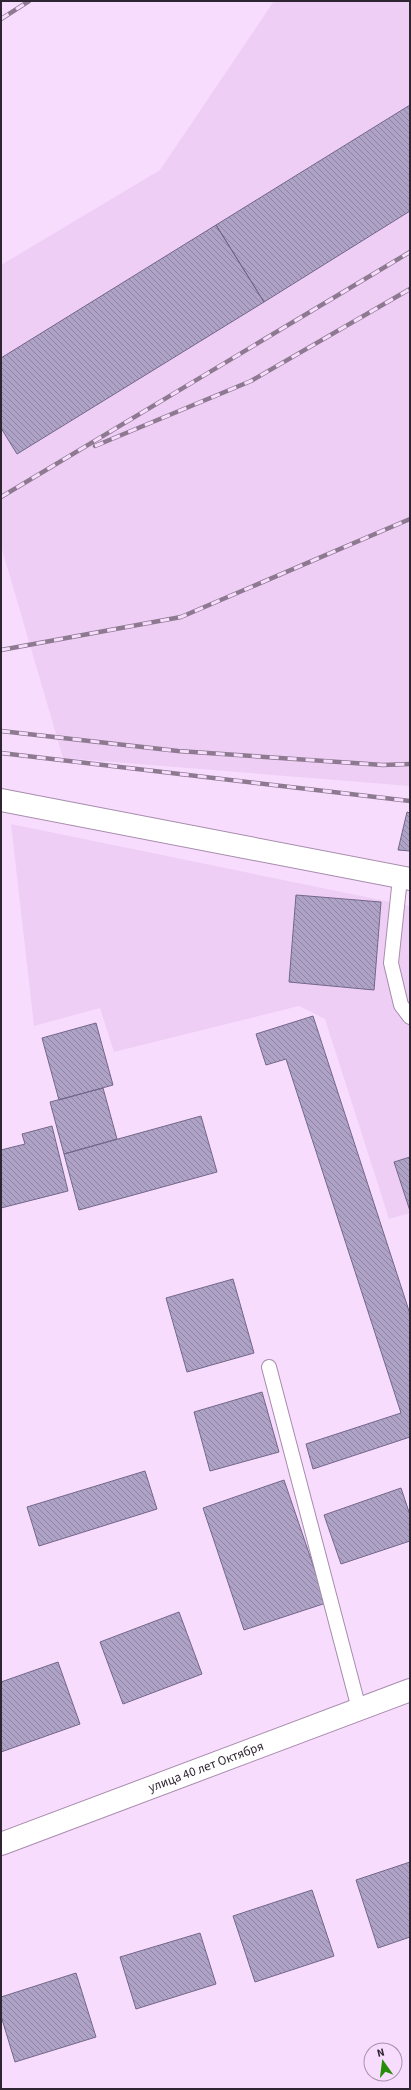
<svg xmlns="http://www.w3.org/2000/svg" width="411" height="2090" viewBox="0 0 411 2090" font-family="'Source Sans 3',sans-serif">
  <defs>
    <pattern id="building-back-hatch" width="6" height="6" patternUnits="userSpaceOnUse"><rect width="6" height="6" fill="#aea2c7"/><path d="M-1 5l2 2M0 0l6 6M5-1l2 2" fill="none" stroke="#8e84a2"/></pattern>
  </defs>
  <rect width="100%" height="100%" fill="#f8dcfe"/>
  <path fill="#efcef6" d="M274,1H410V786L63,758L1,546V265L160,170Z
    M11,824L410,906V1213L389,1219L325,1019L299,1006L114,1052L100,1008L34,1026Z"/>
  <path fill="url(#building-back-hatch)" stroke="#736789" d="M410,105V211L264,302L216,225Z
    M216,225L264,302L17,454L1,428V358Z
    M407,812L410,813V851L398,850Z
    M296,895L381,902L374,990L289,982Z
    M313,1016L410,1314V1437L313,1469L306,1444L401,1413L286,1059L266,1065L256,1034Z
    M96,1023L113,1085L59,1100L42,1038Z
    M103,1088L117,1139L64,1154L50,1102Z
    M201,1116L217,1172L79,1210L64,1154Z
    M52,1126L68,1191L1,1208V1150L25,1144L22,1134Z
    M410,1157V1211L394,1162Z
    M233,1279L254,1353L187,1372L166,1298Z
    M262,1392L279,1452L210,1471L194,1412Z
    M145,1471L157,1509L39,1546L27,1507Z
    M284,1480L326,1603L244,1630L203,1508Z
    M401,1488L410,1515V1541L341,1564L324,1515Z
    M179,1612L202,1674L123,1704L100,1642Z
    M58,1662L80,1724L1,1752V1682Z
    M410,1862V1937L378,1948L356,1880Z
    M312,1890L334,1956L255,1982L233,1916Z
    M200,1933L216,1984L136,2009L120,1957Z
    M76,1973L96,2037L15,2062L1,2016V1997Z"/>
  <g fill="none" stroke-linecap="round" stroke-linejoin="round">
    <defs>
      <path id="service" d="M400,878L391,963L401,1005L410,1017
        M269,1367L359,1709"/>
      <path id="minor" d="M1,800L410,879"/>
      <g id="secondary">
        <path id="s1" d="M1,1844L410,1690"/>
      </g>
    </defs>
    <use href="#service" stroke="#a78cac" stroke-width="16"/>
    <use href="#minor" stroke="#a78cac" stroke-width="24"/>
    <use href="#secondary" stroke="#a78cac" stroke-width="24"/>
    <use href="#service" stroke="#fff" stroke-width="14"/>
    <use href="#minor" stroke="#fff" stroke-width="22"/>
    <use href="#secondary" stroke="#fff" stroke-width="22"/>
    <defs>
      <path id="rail" d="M1,19L29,1
        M95,446L251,381L410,289
        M1,497L410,252
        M1,650L181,617L410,519
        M1,731L178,751L383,765L410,764
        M1,753L410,801"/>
    </defs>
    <use href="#rail" stroke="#8d7a91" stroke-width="4.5"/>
    <use href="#rail" stroke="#f8dcfe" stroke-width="3" stroke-dasharray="9" stroke-linecap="butt"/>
  </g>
  <g text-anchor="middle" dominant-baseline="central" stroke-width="3" stroke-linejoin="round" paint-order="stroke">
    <g font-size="13" fill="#2f2431" stroke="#f8dcfe">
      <text stroke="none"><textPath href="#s1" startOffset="219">улица 40 лет Октября</textPath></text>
    </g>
  </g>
  <rect width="411" height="2090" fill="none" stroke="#2f2431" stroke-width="4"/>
  <g transform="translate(383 2062) rotate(346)"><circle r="19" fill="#f8dcfe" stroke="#a892ac"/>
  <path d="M0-3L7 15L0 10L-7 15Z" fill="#278d08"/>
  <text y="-6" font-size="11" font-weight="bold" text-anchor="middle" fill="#2f2431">N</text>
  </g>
</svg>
